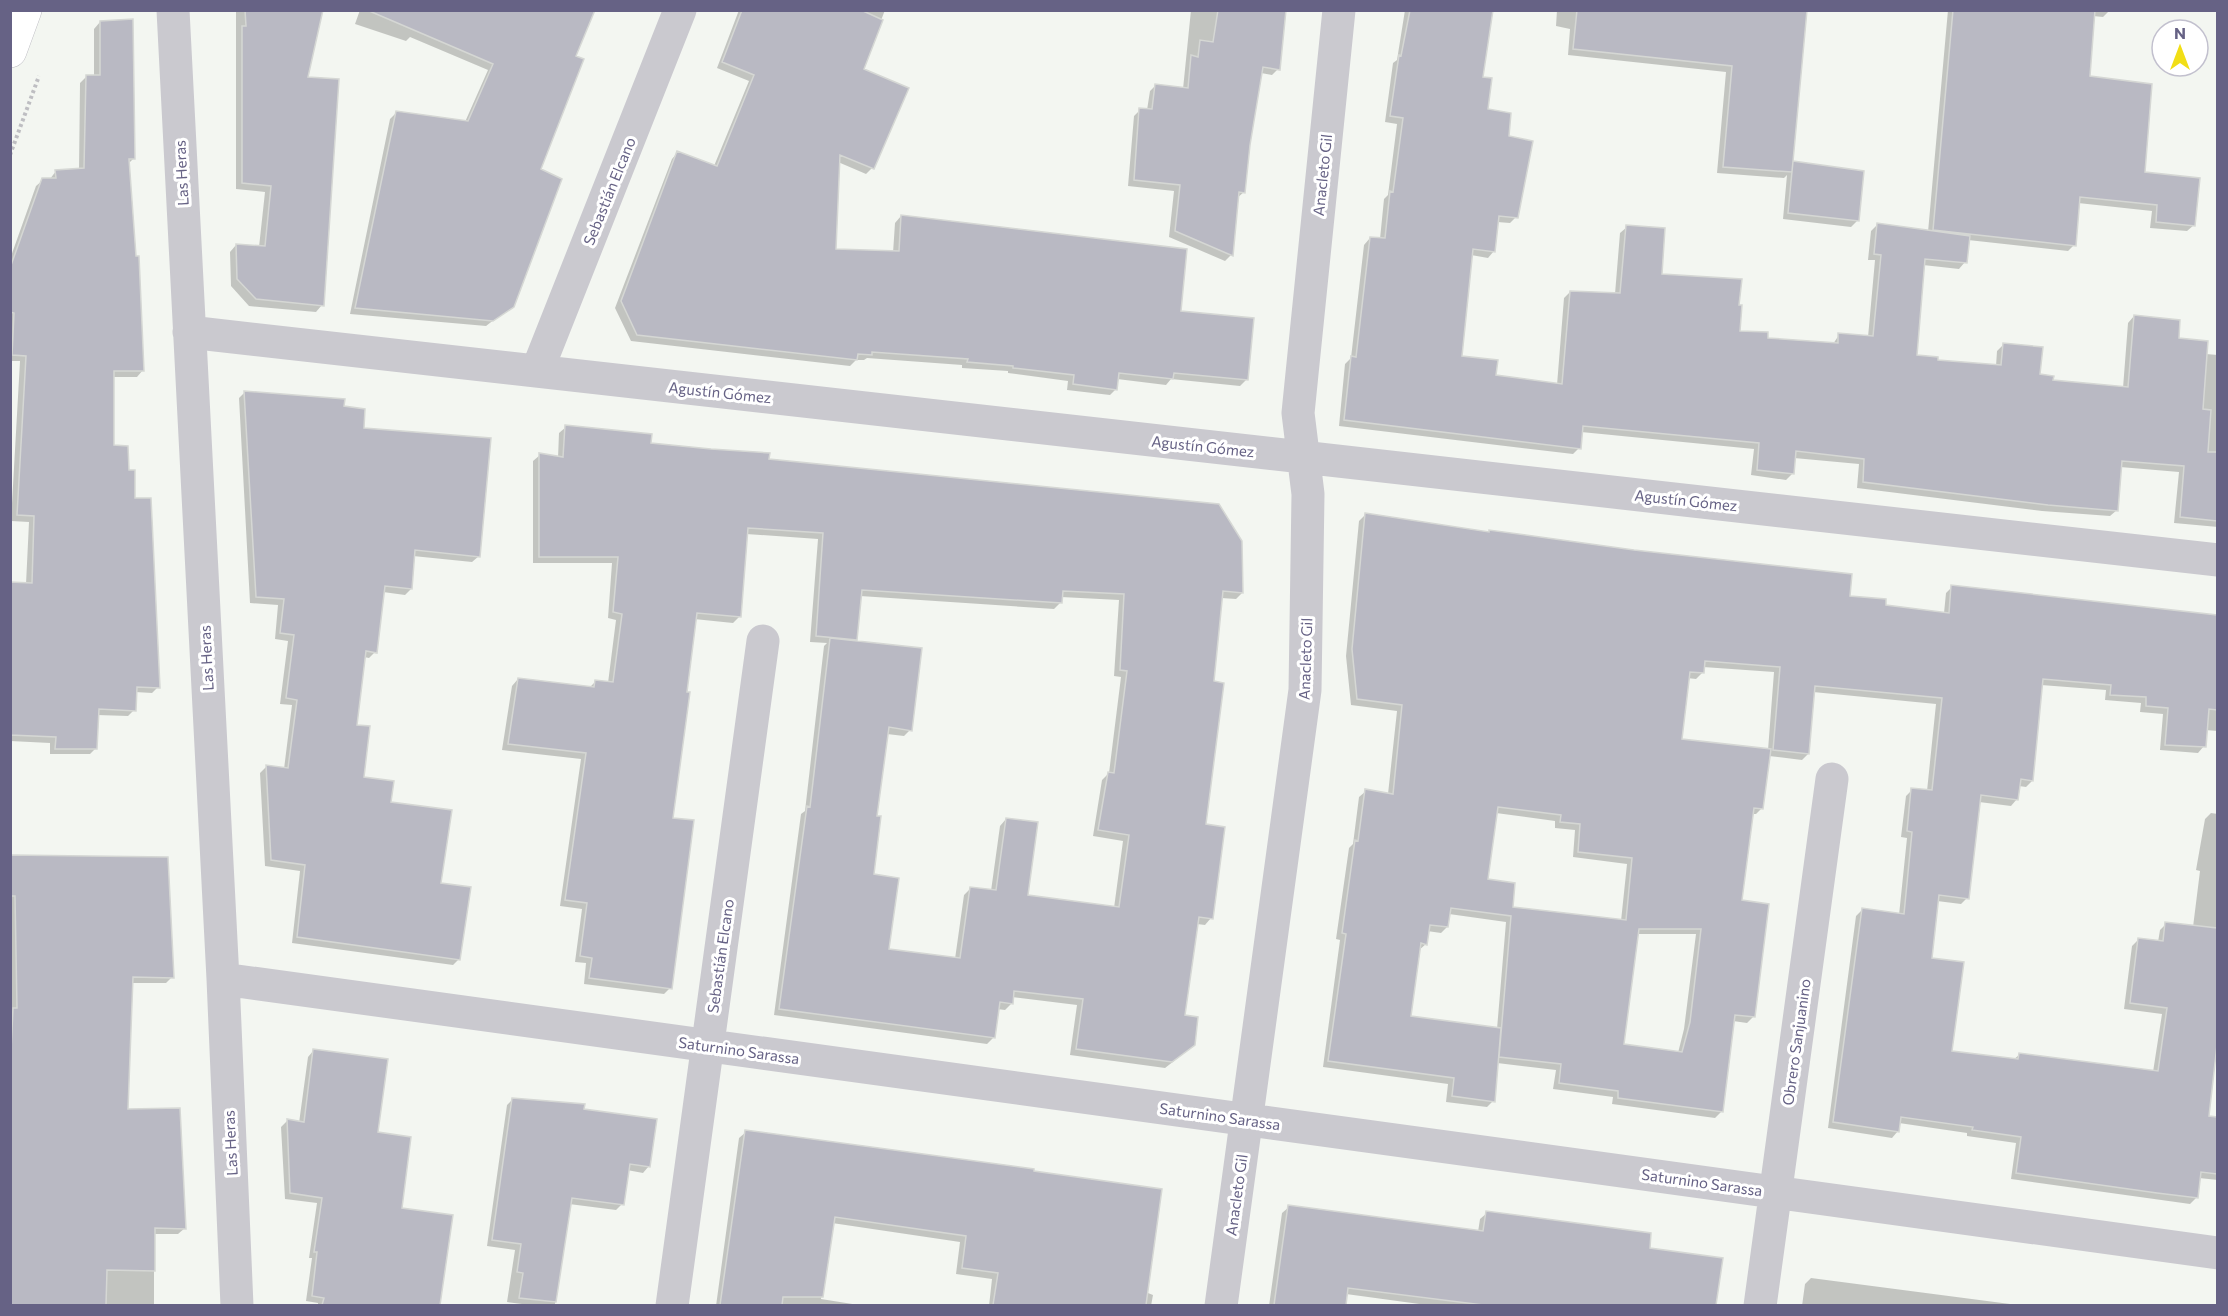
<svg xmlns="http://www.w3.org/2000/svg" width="2228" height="1316" viewBox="0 0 2228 1316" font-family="Commissioner,sans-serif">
  <rect width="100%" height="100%" fill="#f3f6f1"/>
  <path fill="#0003" fill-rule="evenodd" d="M236,10H321L306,79L322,305L316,312L249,306L231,286L230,252L236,245L259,247L265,192L236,189Z
    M360,10H594L574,57L539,170L512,306L486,326L350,314L390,119L397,112L465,122L488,70L410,37L406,41L355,24Z
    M739,10H885L862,70L872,168L866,174L838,162L834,250L893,253L895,223L901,216L1179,312L1246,380L1240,386L1171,379L1166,385L1117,379L1116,389L1110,395L1067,390L1068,381L1008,373V371L962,368V365L867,358L864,360H856L850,366L631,341L615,308L672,159L678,152L714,166L749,81L717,68Z
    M1191,10H1285L1278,69L1272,75L1261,73L1248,145L1244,192L1237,198L1231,255L1225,261L1169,237L1174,191L1128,186L1134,116L1140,110H1147L1150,91L1156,85L1183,89Z
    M1405,10H1492L1481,78L1486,111L1507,137L1516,217L1510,223L1497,222L1494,251L1488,258L1471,255L1461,357L1494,376L1557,385L1564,298L1570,292L1615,294L1620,233L1627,227L1660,275L1738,307V333L1766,339L1833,344L1839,335L1868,337L1875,260H1868L1871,231L1877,225L1928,232L1948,10H2132L2130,12L2109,11L2103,17L2093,16L2088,78L2143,173L2194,225L2187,231L2150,228L2152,211L2078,203L2074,245L2068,251L1968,240L1965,262L1959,269L1923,265L1915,356L1936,361L1996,366L1997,351L2003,345L2039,376L2052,381L2123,388L2128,323L2134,316L2206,354L2218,355V527L2174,523L2179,472L2120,467L2117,510L2110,516L2042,511L1857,488L1859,464L1794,458L1792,474L1786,480L1751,475L1754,449L1581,432L1579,448L1573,454L1339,426L1345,364L1351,358L1364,245L1370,238L1380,239L1384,199L1388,195L1397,124L1385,122L1393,63L1397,60Z
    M1557,10H1805L1791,165L1857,221L1851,227L1783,219L1787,175L1784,178L1717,173L1726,72L1568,55L1570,29L1556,26Z
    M100,22L133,159L128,164L143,370L137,377H112V447L127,472L134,500L158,687L152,693L135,692L134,710L128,716L97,715L96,748L90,754H50V743L10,741V583L26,584L29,522L11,521L20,361H10V259L36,186L43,180L50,179L56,171L79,170L80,83L87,76L94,77V29Z
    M245,392L342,407L479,556L472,562L413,556L411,589L405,595L383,592L375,652L369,658L364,657L355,726L362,778L389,803L459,959L453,965L292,943L300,871L265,866L260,773L266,767L284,769L292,705L280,704L288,641L275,639L278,605L250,603L239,398Z
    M566,427L649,444L768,461L1242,593L1236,599L1221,598L1212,683L1204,826L1211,918L1205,925L1197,924L1183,1017L1187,1051L1165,1068L1070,1055L1077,1005L1012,997L1011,1004L1005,1010L997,1009L994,1037L987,1044L774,1015L801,814L805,811L824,646L827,643L810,642L818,539L746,534L740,616L733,623L694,619L672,819L670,988L664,994L584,984L586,963L575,962L582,909L560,906L581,759L502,750L512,686L518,679L589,688L596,681L608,683L616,620L608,618L612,563H533V461L540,455L558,458L559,433ZM860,596L1054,609L1060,603L1061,597L1119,600L1114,676L1121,677L1109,773L1102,780L1093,836L1123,841L1114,908L1026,896L1006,819L1000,826L991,891L971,888L964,895L955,959L887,950L872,875L875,817L887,734L904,736L910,730L853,642L856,639Z
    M1366,514L1488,533L1489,531L1848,597L1884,607L1944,613L1946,593L1952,587L2218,616V731L2205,730L2204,746L2198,753L2160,750L2163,714L2140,712L2141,703L2105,700L2106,690L2041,685L2032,781L2026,787L2019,786L2017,799L2011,806L1979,802L1967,898L1961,904L1937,901L1930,960L1950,1052L2013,1060L2019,1055L2153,1072L2162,1014L2124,1009L2132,946L2138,940L2158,942L2160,930L2166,924L2193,927L2200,871L2196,870L2205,819L2211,813L2218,814V1032L2207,1117L2218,1118V1180L2199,1178L2196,1198L2190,1204L2011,1179L2016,1143L1967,1136V1133L1899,1123L1898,1131L1892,1138L1828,1128L1856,916L1862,910L1899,915L1907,838L1901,837L1906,796L1912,790L1927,791L1936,704L1813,692L1808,754L1802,760L1769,756L1762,808L1756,814H1752L1741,901L1754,1016L1747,1023L1733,1021L1721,1112L1715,1118L1612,1104L1613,1097L1553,1089L1556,1070L1497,1063L1493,1101L1487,1107L1446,1102L1448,1084L1323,1067L1340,940L1336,939L1349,848L1353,844L1359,797L1366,791L1388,794L1397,711L1351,705L1346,656L1359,521ZM1703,667L1774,672L1768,750L1680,740L1687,678L1696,679L1703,672ZM1496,813L1555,821V828L1575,830L1573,857L1627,864L1621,921L1511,908L1487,880ZM1449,914L1506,922L1497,1029L1409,1017L1418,951L1426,944L1427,931L1441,933L1447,927ZM1636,934H1696L1684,1029L1678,1053L1623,1045Z
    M10,856L172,977L166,983H131L126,1111L185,1228L178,1234H154V1306H10Z
    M314,1050L377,1133L400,1210L452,1216L438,1306H318V1303L306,1301L312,1258H309L317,1203L285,1199L281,1127L287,1121L299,1123L308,1057Z
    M513,1099L583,1110L649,1166L643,1173L627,1170L622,1204L616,1210L569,1204L555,1304L568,1306L530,1305L507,1302L515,1250L487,1246L507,1105Z
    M746,1132L1153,1295L1151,1306H989L992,1279L956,1274L960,1242L832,1223L821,1299L865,1306H716L739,1138Z
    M1289,1207L1478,1232L1480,1219L1487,1213L1648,1249L1721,1259L1715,1306H1434L1346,1294L1345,1306H1269L1282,1213Z
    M1811,1278L2010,1304V1306H1802L1805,1284Z"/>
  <path fill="#b9b9c3" stroke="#d5d7d4" stroke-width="1.5" fill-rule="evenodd" d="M245,10H323L308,77L339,79L324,306L256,299L237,279L236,244L265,246L271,186L242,183V26H246Z
    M367,10H595L576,56L584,59L541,169L562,179L514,307L493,321L355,308L396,111L468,121L493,64Z
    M742,10H861L883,20L864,69L909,88L874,169L840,155L836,249L899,251L901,215L1187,249L1181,311L1254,318L1248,380L1174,373L1173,379L1119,373L1117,390L1073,384L1074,375L1013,368V366L967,362L968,359L872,352V355L858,354L857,360L637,335L621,301L677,151L717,166L754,75L722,62Z
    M1218,10H1286L1280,70L1263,67L1250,145L1245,193L1239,192L1233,256L1175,231L1180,185L1134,180L1139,108L1152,109L1155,84L1188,88L1191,55L1198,57L1200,40L1213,42Z
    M1410,10H1493L1483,77L1492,78L1488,109L1511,113L1509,136L1533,141L1518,218L1499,216L1495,252L1473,249L1462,356L1498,360L1496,375L1562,384L1570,291L1620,293L1626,225L1665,228L1662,274L1742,279L1739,305H1742L1740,331L1768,332V338L1838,343V333L1873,336L1881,255L1874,254L1877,223L1970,236L1967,263L1925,259L1917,355L1938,357V360L2001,365L2003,343L2043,347L2040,374L2054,376L2053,380L2128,387L2134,315L2180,320L2179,338L2208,341L2203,409L2211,410L2208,452H2217V521L2180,517L2184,466L2122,461L2118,511L2048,505L1863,482L1864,459L1796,451L1794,474L1757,470L1759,443L1583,426L1581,449L1344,420L1351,356L1356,357L1370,237L1385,238L1390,191L1393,192L1403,118L1390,116L1399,55L1401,56Z
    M1577,10H1807L1792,172L1723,167L1732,66L1573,49Z
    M1953,10H2095L2090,76L2152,84L2145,172L2200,178L2195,226L2156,222L2157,205L2080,197L2076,246L1933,230Z
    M133,19L135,159H129L136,256H139L144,371H114V445L128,446L129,470H135V498H151L160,688L137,687L136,711L99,709L97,749H55L56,737L10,735V582L32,583L34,516L17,515L26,356L12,355L14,313L10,312V268L42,178H56L55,170L84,168L86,75H100V21Z
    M1793,161L1864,171L1859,221L1788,213Z
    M244,391L345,399L344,406L365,409L364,428L491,438L480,557L415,550L412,589L385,586L377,653L366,651L357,725L370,726L364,777L394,781L391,802L452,810L441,883L471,887L460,960L297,937L305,865L271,860L266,765L288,768L297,700L286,698L294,635L280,633L284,599L256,597Z
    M565,425L652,434L651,443L711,449L770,453L769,459L1219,504L1242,541L1243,593L1223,591L1214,681L1224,683L1206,824L1225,827L1213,919L1199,917L1185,1015L1198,1017L1195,1045L1172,1062L1076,1049L1083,999L1014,991L1013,1004L1000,1002L995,1038L779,1009L807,806L810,807L830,638L922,648L912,731L889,727L877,816H881L874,874L899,878L889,949L960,958L970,887L996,890L1006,818L1038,822L1028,895L1119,907L1129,835L1098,830L1108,772L1114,773L1127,671L1120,670L1124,594L1063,591L1062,603L862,590L857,640L816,636L823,533L748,528L741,617L697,613L687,692H690L673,818L694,820L672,989L589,978L592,958L580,956L587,903L565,900L586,753L508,744L518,678L594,687L595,680L613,682L622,614L613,612L618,557H539V453L563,457Z
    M1365,513L1489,532V530L1634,550L1852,574L1850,596L1886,599V605L1949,613L1951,585L2217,615V710L2209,709L2206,747L2165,745L2168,708L2146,706V697L2110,695L2111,685L2043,679L2033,781L2021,779L2018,800L1981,795L1969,899L1939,895L1932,958L1964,962L1952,1051L2018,1059L2019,1053L2158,1071L2167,1008L2130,1003L2138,938L2163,941L2165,922L2217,928V1045L2209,1116L2217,1117V1174L2201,1172L2198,1198L2157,1193L2016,1173L2021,1137L1972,1130L1973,1127L1901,1117L1899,1132L1833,1122L1862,908L1904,914L1912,832L1907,831L1911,788L1932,790L1942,698L1815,686L1809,754L1773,750L1780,667L1705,661L1704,673L1690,672L1682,739L1771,749L1763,809L1754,808L1742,900L1769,904L1755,1017L1735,1015L1723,1112L1618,1098V1091L1559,1083L1561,1064L1499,1057L1511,916L1451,908L1448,927L1430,925L1427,945L1421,943L1411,1016L1501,1028L1495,1102L1452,1096L1454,1078L1328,1061L1346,934L1342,933L1355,840L1358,841L1365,789L1393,794L1402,705L1357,699L1352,649ZM1498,807L1561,815L1560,822L1580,824L1578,852L1632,858L1626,920L1513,907L1515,883L1488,879ZM1639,929H1701L1690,1022L1682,1052L1624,1044Z
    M10,855L168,857L174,978L133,977L128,1109L180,1108L186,1229L155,1228V1271L107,1270L106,1305H10V1071L13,1008H17L15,896H10Z
    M313,1049L388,1059L378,1132L411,1137L402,1208L453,1215L440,1305H322L324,1298L312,1296L317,1252H314L322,1198L290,1193L287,1119L304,1122Z
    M512,1098L585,1104L584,1109L657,1119L650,1167L630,1164L624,1205L572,1198L556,1302L519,1298L523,1273L517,1272L521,1244L492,1240Z
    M745,1130L1034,1169V1171L1162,1189L1146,1305H993L998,1273L962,1268L966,1236L835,1217L823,1297H783L782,1305H720Z
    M1288,1205L1483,1231L1486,1211L1651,1233L1650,1248L1723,1258L1716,1305H1483L1348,1288L1346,1305H1274Z"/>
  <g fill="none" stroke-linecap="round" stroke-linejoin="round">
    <defs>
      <path id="primary" d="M10,51L25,10"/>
    </defs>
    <use href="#primary" stroke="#bcbbc2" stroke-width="34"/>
    <path stroke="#bebec2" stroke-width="4" stroke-dasharray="3 3" stroke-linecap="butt" d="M10,155L39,76"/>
    <path stroke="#cac9cf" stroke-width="33" d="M173,10L223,979L237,1306
      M189,332L2218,560
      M537,371L680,10
      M223,979L2218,1253
      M672,1306L763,641
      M1221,1306L1305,690L1308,494L1298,413L1339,10
      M1760,1306L1832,779"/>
    <use href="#primary" stroke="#fff" stroke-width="33"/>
  </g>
  <g text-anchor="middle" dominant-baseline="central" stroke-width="6" stroke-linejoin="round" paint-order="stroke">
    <g font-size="15" fill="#666285" stroke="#fff">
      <text transform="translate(181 173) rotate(-93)">Las Heras</text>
      <text transform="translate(1322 175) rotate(-84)">Anacleto Gil</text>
      <text transform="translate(609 191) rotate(-68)">Sebastián Elcano</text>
      <text transform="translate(720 392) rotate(6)">Agustín Gómez</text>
      <text transform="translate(1203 446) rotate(6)">Agustín Gómez</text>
      <text transform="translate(1686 500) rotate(6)">Agustín Gómez</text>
      <text transform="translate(206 658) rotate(-93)">Las Heras</text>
      <text transform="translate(1305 659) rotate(-88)">Anacleto Gil</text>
      <text transform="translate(720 956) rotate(-82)">Sebastián Elcano</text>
      <text transform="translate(1796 1042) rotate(-82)">Obrero Sanjuanino</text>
      <text transform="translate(739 1050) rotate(8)">Saturnino Sarassa</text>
      <text transform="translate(1220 1116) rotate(8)">Saturnino Sarassa</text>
      <text transform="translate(230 1143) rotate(-93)">Las Heras</text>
      <text transform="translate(1702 1182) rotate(8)">Saturnino Sarassa</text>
      <text transform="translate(1236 1195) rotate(-82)">Anacleto Gil</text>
    </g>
  </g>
  <rect width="2228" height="1316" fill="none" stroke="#666285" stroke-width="24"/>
  <g transform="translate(2180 48)"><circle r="28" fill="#ffffff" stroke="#c2c0ce" stroke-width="1.5"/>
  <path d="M0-4.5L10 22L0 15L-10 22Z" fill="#f1de16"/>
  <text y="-9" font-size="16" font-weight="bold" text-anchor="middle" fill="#666285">N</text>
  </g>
</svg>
